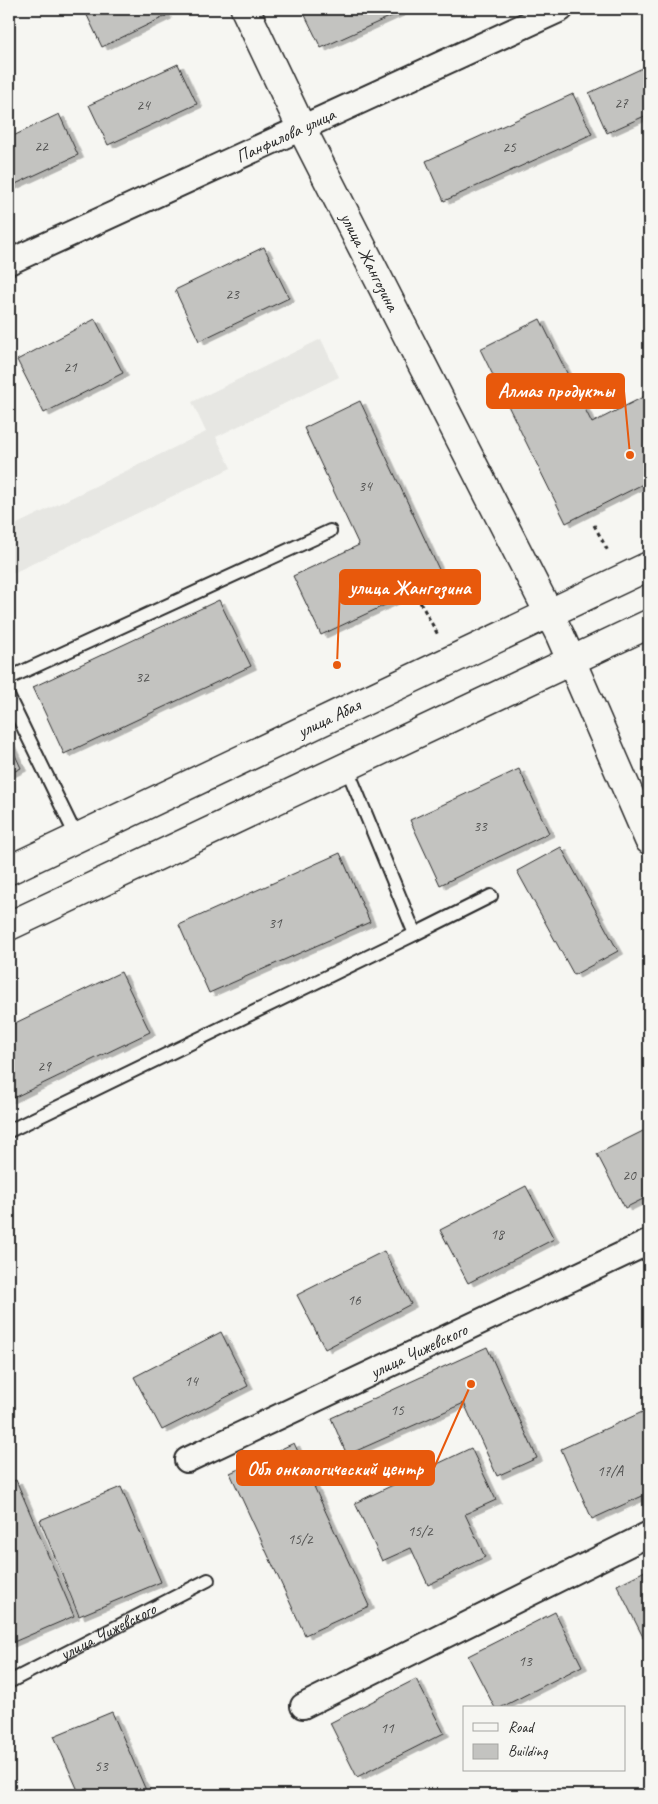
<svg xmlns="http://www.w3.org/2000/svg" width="658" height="1804" viewBox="0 0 658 1804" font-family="Caveat,sans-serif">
  <defs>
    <filter id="shadow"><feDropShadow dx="5.5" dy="3" stdDeviation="0" flood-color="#0004"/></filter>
  </defs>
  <rect width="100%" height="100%" fill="#f6f6f2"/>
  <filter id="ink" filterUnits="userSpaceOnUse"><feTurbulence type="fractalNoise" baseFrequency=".02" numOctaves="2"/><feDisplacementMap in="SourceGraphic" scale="10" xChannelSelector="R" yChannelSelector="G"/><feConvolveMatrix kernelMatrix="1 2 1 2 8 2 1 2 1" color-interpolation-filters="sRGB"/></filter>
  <g filter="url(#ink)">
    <path fill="#e7e7e3" d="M321,339L339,377L216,437L231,468L9,575V528L206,432L192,402Z"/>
    <path fill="#c3c3c0" stroke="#2b2b2b" filter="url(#shadow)" d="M84,9H163L166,16L102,47Z
      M302,9H407L321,48Z
      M178,64L197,104L108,145L89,105Z
      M649,65V114L607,133L589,93Z
      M573,94L592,134L444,201L426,161Z
      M59,114L78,155L9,187V138Z
      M264,247L289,298L199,341L175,290Z
      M95,319L123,373L44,413L17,360Z
      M540,319L592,423L649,394V481L566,523L480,349Z
      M360,401L443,578L321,635L293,576L359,545L304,428Z
      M219,600L251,666L64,754L33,687Z
      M9,742L21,768L9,774Z
      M519,769L549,833L440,885L410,820Z
      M561,847L618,951L574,975L517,871Z
      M340,853L370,922L209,993L179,925Z
      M121,972L150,1032L9,1100V1026Z
      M649,1128V1196L625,1208L597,1154Z
      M526,1186L554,1239L468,1283L440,1230Z
      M384,1251L411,1304L325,1349L297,1295Z
      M221,1332L248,1386L162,1430L134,1377Z
      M487,1347L537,1458L497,1476L464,1403L347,1455L331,1418Z
      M649,1409V1493L592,1519L561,1449Z
      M294,1443L369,1606L305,1635L230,1473Z
      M471,1448L496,1500L465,1514L485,1557L428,1585L411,1548L382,1561L355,1503Z
      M16,1480L74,1616L9,1644V1483Z
      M121,1487L161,1582L79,1616L40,1520Z
      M649,1569V1636L644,1639L617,1585Z
      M555,1612L582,1666L500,1708H495L468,1656Z
      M416,1679L444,1733L357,1777L330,1723Z
      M112,1712L148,1795H80L54,1736Z"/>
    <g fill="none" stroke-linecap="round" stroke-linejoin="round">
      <defs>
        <g id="lane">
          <path d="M9,678L330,531"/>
          <path d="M9,698L77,838"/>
          <path d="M415,934L491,896"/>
          <path d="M9,1131L415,934L346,766"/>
          <path id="s1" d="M9,1682L208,1580"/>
        </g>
        <g id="street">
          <path id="s2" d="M9,262L561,9"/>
          <path id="s3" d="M187,1460L649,1242"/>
          <path d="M303,1706L649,1534"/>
        </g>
        <g id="secondary">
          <path id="s4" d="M245,9L302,129L560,635L649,840"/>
          <path id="s5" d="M9,870L649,566"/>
          <path d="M9,926L649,624"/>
        </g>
      </defs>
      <use href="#lane" stroke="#2b2b2b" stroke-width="16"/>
      <use href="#street" stroke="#2b2b2b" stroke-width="28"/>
      <use href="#secondary" stroke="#2b2b2b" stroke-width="31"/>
      <path stroke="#2b2b2b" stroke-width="3" stroke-dasharray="4 4" stroke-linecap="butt" d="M594,525L609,553
        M420,602L438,635"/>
      <use href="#lane" stroke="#f6f6f2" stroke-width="12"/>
      <use href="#street" stroke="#f6f6f2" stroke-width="24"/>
      <use href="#secondary" stroke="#f6f6f2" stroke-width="28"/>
    </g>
  </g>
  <g text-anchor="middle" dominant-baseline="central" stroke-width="5" stroke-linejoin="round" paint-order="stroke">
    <g font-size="15" fill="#515150">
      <text x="621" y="103">27</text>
      <text x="143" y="105">24</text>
      <text x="41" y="146">22</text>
      <text x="509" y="147">25</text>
      <text x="232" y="294">23</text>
      <text x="70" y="367">21</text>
      <text x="365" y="486">34</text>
      <text x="142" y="677">32</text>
      <text x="480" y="826">33</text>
      <text x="275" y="923">31</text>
      <text x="44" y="1066">29</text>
      <text x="629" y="1175">20</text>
      <text x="497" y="1234">18</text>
      <text x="354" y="1300">16</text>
      <text x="191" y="1381">14</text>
      <text x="397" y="1410">15</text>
      <text x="610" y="1471">17/А</text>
      <text x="420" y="1531">15/2</text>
      <text x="300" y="1539">15/2</text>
      <text x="525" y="1661">13</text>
      <text x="387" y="1728">11</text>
      <text x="101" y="1766">53</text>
    </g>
    <g font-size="18" fill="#2b2b2b" stroke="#f6f6f2">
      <text stroke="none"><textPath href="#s2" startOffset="304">Панфилова улица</textPath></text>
      <text stroke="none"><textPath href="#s4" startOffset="282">улица Жангозина</textPath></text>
      <text stroke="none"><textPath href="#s5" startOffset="354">улица Абая</textPath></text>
      <text stroke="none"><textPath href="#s3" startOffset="256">улица Чижевского</textPath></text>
      <text stroke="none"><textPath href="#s1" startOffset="111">улица Чижевского</textPath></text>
    </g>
  </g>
  <path fill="none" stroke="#e8590c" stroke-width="2" d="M630 455L624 391M337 665L340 587M471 1384L434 1468"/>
  <g fill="#e8590c" stroke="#f6f6f2" stroke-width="2">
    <circle cx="630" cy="455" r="5"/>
    <circle cx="337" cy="665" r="5"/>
    <circle cx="471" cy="1384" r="5"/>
  </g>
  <g fill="#e8590c" stroke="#e8590c" stroke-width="2">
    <rect x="487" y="374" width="137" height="34" rx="5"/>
    <rect x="340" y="570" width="140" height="34" rx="5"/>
    <rect x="237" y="1451" width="197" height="34" rx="5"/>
  </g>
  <g font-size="19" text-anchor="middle" font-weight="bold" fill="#fff">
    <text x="556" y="397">Алмаз продукты</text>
    <text x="410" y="594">улица Жангозина</text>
    <text x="335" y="1475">Обл онкологический центр</text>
  </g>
  <rect width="658" height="1804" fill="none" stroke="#f6f6f2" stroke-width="30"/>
  <rect x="15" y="15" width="628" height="1774" fill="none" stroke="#2b2b2b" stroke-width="2" filter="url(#ink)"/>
  <rect x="463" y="1706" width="162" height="65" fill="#f6f6f2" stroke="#a5a5a2"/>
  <rect x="473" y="1723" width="25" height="8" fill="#f6f6f2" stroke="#a5a5a2"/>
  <text x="508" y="1732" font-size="15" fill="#2b2b2b">Road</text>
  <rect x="473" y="1744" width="25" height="15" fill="#c3c3c0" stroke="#a5a5a2"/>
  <text x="508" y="1756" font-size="15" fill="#2b2b2b">Building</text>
</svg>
